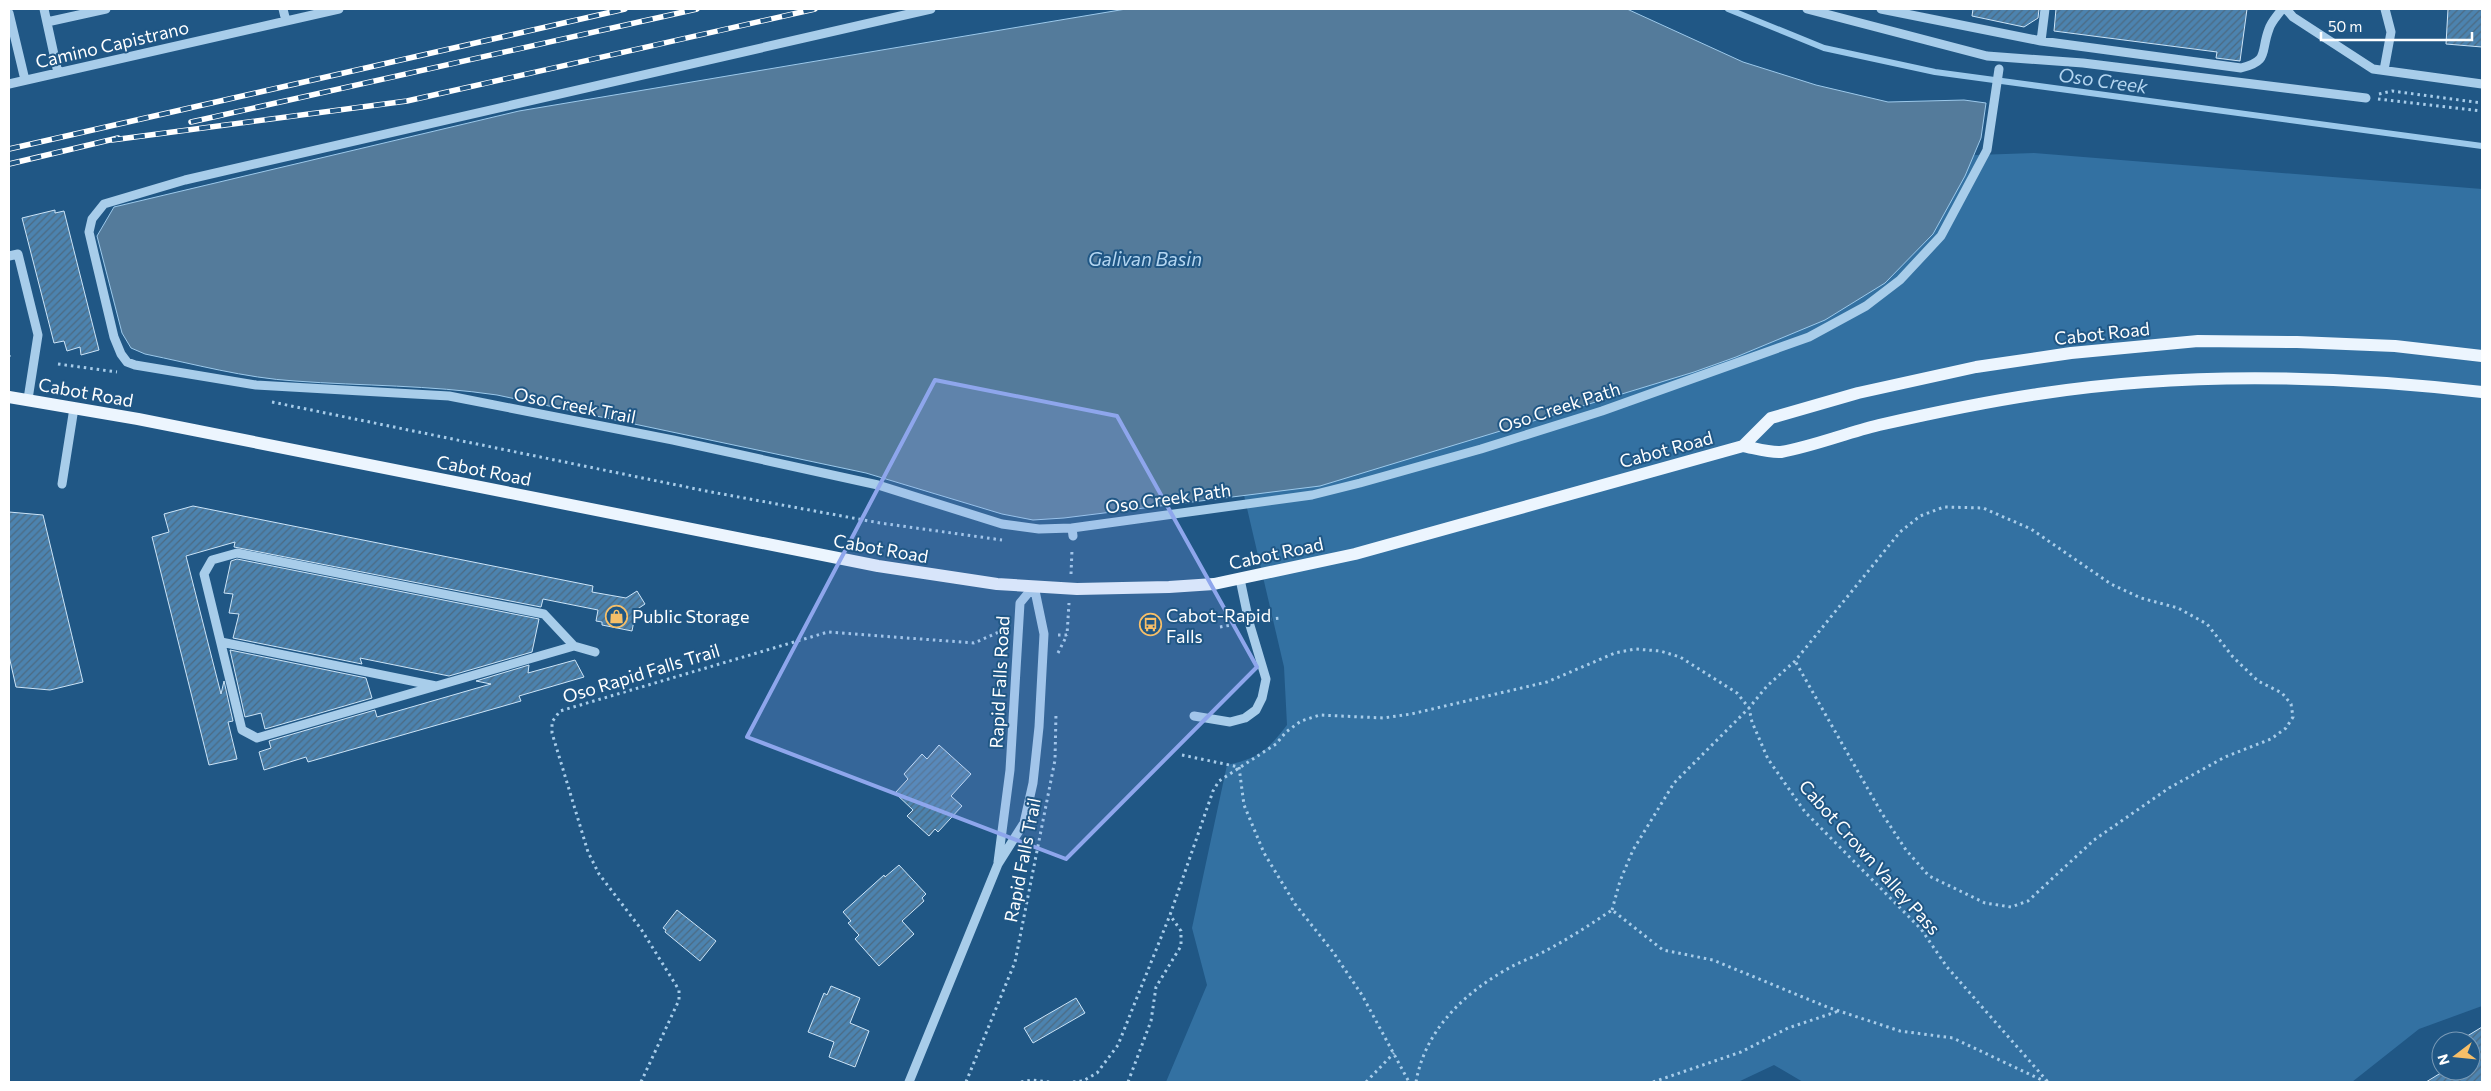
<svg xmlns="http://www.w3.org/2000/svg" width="2491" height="1091" viewBox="0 0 2491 1091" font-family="Commissioner,sans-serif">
  <defs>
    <pattern id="building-hatch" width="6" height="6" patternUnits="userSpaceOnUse" patternTransform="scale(1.25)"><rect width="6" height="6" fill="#4c83af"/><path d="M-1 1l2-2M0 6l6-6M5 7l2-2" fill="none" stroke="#4c6a82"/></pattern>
  </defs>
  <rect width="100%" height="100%" fill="#205785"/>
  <path fill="#3371a2" d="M1149,9L1891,158L2034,153L2482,189V1006L2419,1029L2352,1082H1803L1774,1065L1738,1082H1166L1207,985L1192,928L1227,765C1259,758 1267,751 1287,725L1284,667L1236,461Z"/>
  <path fill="#547b9b" stroke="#9cc9eb" d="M1126,9H1627L1743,62L1816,85L1888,102L1964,100L1986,103L1981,138L1965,176L1933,234L1885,283L1825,320L1736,357L1694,372L1320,486L1064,518L1033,520L1002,514L866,473L497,395C430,385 363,386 295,381C245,378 194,364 145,354L131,348L122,333L97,236L114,207L519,111Z"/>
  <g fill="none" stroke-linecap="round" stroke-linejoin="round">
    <path stroke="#9cc9eb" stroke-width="6" d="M1728,9L1824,48L1935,72L2482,146"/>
  </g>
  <path fill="url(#building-hatch)" stroke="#cce4f7" d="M1973,9H2039L2038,18L2024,27L1972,16Z
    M2056,9H2247L2240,61L2216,58L2217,52L2054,31Z
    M2448,9H2482V47L2446,44Z
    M55,210V213L64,211L99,350L81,355L80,347L67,351L64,341L54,343L22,218Z
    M193,506L593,586L592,592L626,598L637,591L645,604L636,610L632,631L602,625V622L596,621L598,610L543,599L541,607L234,547L235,542L186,556L221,694L224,681L233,721L228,722L237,759L209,765L152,537L169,532L164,514Z
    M9,512L43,515L83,682L50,690L16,687L9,656Z
    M237,559L539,619L532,652L449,676L360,658L362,664L233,638L239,614L229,613L233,594L224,593L231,561Z
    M230,650L366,678L372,698L265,729L261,713L245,717Z
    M575,660L584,677L519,696L521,701L308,762L306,757L264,770L259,752L271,748L269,741L375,710L377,717L491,684L476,681L529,665L528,673Z
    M939,745L971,774L951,796L962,806L938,832L935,829L929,836L907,816L913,810L895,793L908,779L904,774L922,754L927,759Z
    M899,865L926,894L922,898L924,901L902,921L914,934L879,966L855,939L859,935L848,923L851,921L843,912L884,875L885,877Z
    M677,910L716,941L700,961L665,932L666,930L663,928Z
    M831,986L860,998L850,1023L869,1031L855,1067L829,1057L834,1042L808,1032L824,993L827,995Z
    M1076,998L1085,1013L1033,1043L1024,1028Z
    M2482,1027V1082H2426L2444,1071H2471V1041H2463L2464,1038Z"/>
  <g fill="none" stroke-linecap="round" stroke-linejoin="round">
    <path stroke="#a8cdea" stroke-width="3" stroke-dasharray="2.5 4" stroke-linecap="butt" d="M2379,94L2392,91L2482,103
      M2378,99L2482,111
      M9,356L10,357
      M58,364L117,372
      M272,402L706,491L880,523L1002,540
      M1071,574L1072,550
      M1263,620L1280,618
      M1220,627L1237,624
      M1058,635H1067L1069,603
      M1058,653L1067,635
      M1182,755L1239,767
      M1239,767L1244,805L1264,853L1295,904L1333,952L1362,995L1409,1082
      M1612,910L1620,881L1633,850L1674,783L1749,708L1767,686L1795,661L1900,532L1920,516L1944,507L1983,508L2031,529L2111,584L2141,598L2178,608L2207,624L2233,657L2258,681L2282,693L2291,704L2293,717L2286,728L2271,739L2225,757L2169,788L2094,840L2028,901L2011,907L1985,903L1929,876L1906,850L1881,812L1795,661
      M641,1082L679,1000V990L641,929L599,874L588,852L552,733V722L560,711L828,632L974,643L999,632H1004
      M966,1082L1015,962L1055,760L1056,713
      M1021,1082L1032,1080L1050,1082
      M1073,1082L1083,1081L1097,1073L1118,1045L1170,915L1213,791L1219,781L1276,744L1286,732L1301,721L1320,715L1383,718L1411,714L1547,682L1615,653L1635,649L1660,651L1680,657L1737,693L1749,708L1752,722L1768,759L1805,812L1921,929L1947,967L2048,1082
      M1128,1082L1151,1021L1156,987L1181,946V931L1170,915
      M1366,1082L1394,1053
      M1416,1082C1425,1030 1464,993 1509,968C1521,961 1535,957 1547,950C1570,938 1591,924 1612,910L1663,950L1713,960L1827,1007L1900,1031L1953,1038L2046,1082
      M1653,1082L1741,1052L1788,1028L1839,1011"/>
    <path stroke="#a8cdea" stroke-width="9" d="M44,9L58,73
      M283,9L286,21
      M931,9L185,180L104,204L92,219L89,232L114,337L121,354L127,362L135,365L256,385L449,396L673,440L878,485L1002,524L1039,529L1072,528L1073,536
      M1807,9L1987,56L2083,63L2366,98
      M1881,9L2041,41L2241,68C2270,61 2260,52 2269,29C2271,22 2278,15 2282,9
      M2286,9L2293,17L2373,69L2482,84
      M9,13L25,80
      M47,22L106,9
      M2041,41L2045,9
      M2384,70L2391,32L2385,9
      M9,84L339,9
      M9,256L18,254L38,335L28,399
      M62,484L74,408
      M1072,528L1312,495L1360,483L1481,449L1602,411L1809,337L1866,306L1900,280L1941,236L1987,150L1999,69
      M221,642L436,686
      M574,646L257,738L242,730L204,574L212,560L237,553L544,614L574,646L595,652
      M1194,716L1230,722L1245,718L1256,710L1262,698L1266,679L1249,622L1240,579
      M998,862L1010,770L1020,603L1034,586
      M909,1082L998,864L1024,823L1033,783L1039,727L1044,634L1034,586"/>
    <path stroke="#ecf5fe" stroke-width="12" d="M9,397L138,419L878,566L997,584L1077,589L1169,587L1214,584L1355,554L1743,446C1754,448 1770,453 1781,452C1814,446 1846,433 1879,425C1932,413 1984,402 2038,394C2186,371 2335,375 2482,392
      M1743,446L1771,418L1858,393L1976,367L2071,353L2198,341L2297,342L2395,346L2482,356"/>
    <defs>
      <path id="rail" d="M191,122L697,9
        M112,140L407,101L815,9
        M9,149L625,9
        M9,164L118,138"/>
    </defs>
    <use href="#rail" stroke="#fff" stroke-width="5.5"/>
    <use href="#rail" stroke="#205785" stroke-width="4" stroke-dasharray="11" stroke-linecap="butt"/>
  </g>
  <path fill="#8ea6ec" fill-opacity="0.2" stroke="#8ea6ec" stroke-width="4" stroke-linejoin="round" d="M935,380L1117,416L1257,667L1066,859L747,737Z"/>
  <defs>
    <symbol id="shop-ring" viewBox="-11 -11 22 22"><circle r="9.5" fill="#205785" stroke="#f7bf68" stroke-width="1.5"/><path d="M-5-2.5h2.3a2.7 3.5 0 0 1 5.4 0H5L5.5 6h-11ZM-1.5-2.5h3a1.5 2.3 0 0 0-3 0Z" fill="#f7bf68"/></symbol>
    <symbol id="bus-ring" viewBox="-11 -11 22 22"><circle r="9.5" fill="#205785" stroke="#f7bf68" stroke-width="1.5"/><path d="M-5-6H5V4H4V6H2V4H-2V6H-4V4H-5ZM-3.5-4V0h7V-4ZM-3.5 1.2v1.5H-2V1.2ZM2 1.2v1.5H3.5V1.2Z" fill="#f7bf68"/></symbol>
  </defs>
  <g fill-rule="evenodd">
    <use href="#shop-ring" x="604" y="604" width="25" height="25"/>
    <use href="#bus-ring" x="1138" y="612" width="25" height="25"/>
  </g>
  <g text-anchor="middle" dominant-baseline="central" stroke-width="4" stroke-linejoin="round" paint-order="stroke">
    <g font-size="18" fill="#fff" stroke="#205785">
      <text transform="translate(112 44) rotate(-13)">Camino Capistrano</text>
      <text transform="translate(2102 333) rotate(-6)">Cabot Road</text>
      <text transform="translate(86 392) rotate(10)">Cabot Road</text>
      <text transform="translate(575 405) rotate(11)">Oso Creek Trail</text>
      <text transform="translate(1559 407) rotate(-18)">Oso Creek Path</text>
      <text transform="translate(1666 449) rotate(-15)">Cabot Road</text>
      <text transform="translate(484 470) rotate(11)">Cabot Road</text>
      <text transform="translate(1168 498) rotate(-8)">Oso Creek Path</text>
      <text transform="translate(881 548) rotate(10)">Cabot Road</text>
      <text transform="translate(1276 553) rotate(-12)">Cabot Road</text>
      <text transform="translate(641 673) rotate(-17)">Oso Rapid Falls Trail</text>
      <text transform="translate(999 682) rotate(-87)">Rapid Falls Road</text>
      <text transform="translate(1870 857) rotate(48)">Cabot Crown Valley Pass</text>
      <text transform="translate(1022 860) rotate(-79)">Rapid Falls Trail</text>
    </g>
    <g font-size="18" fill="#fff" stroke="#205785" text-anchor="start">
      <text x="1166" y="615">Cabot-Rapid<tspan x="1166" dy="21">Falls</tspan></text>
      <text x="632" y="616">Public Storage</text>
    </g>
    <g font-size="19" font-style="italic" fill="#b4d6f1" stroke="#205785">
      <text transform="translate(2103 80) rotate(8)">Oso Creek</text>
      <text x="1145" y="258">Galivan Basin</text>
    </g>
  </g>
  <rect width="2491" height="1091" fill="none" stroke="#ffffff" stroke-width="20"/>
  <g transform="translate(2456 1056) rotate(254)"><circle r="24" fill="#205785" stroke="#799ab6"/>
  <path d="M0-4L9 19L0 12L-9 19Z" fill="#f7bf68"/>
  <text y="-8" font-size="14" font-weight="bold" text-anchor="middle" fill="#ffffff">N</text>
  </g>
  <path d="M2321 32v8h151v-8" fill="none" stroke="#ffffff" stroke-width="2.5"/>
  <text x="2328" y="32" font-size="15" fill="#ffffff" stroke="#205785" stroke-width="4" paint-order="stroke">50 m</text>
</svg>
